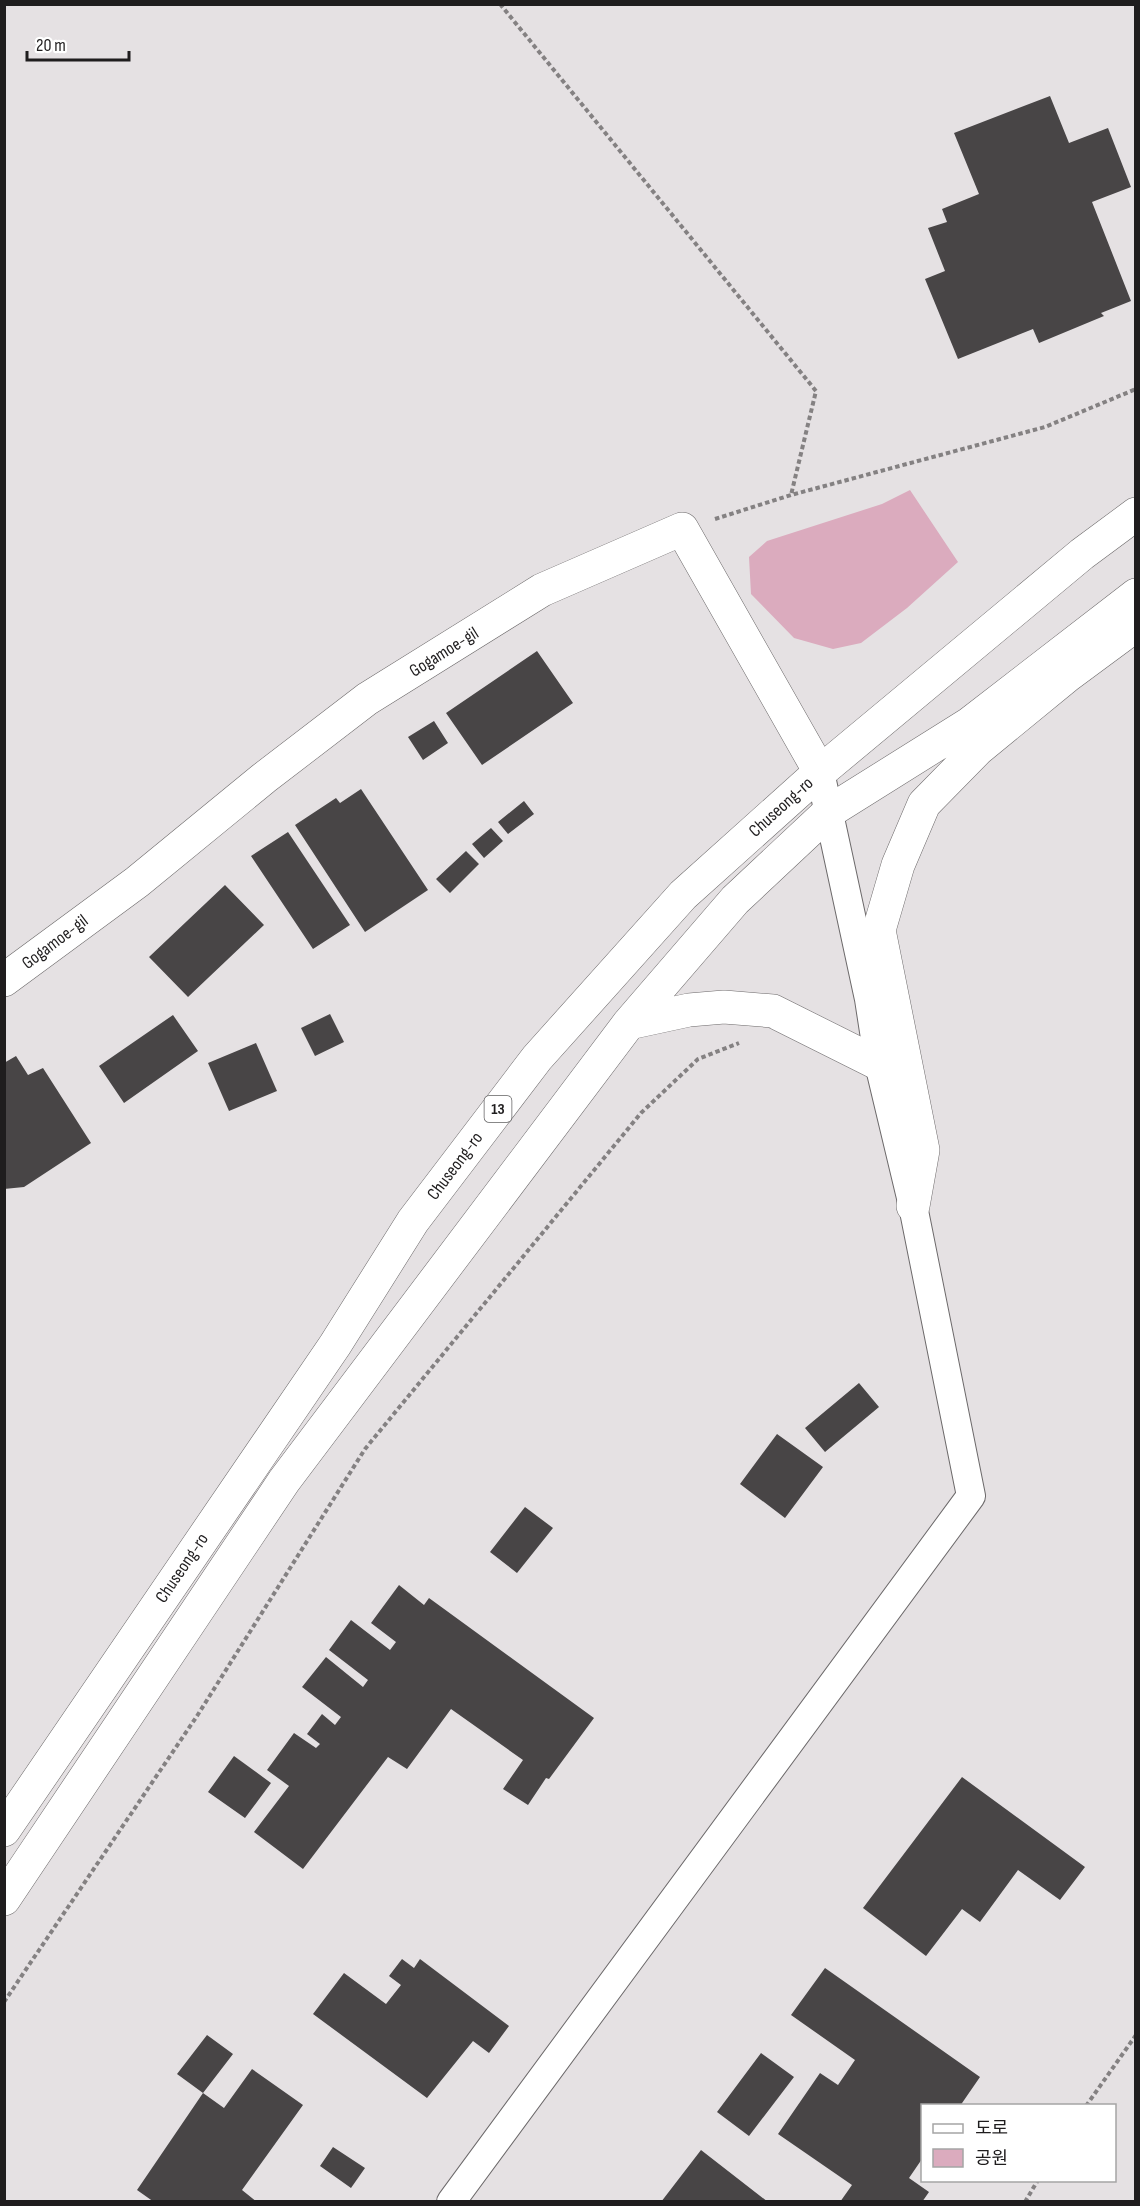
<svg xmlns="http://www.w3.org/2000/svg" width="1140" height="2206" viewBox="0 0 1140 2206" font-family="'Sofia Sans Condensed','Noto Sans KR',sans-serif">
  <rect width="100%" height="100%" fill="#e5e1e3"/>
  <path fill="#dbabbe" d="M910,490L958,562L907,608L861,643L833,649L794,638L751,594L749,557L767,541L882,504Z"/>
  <path fill="#484546" d="M1050,96L1069,143L1108,128L1131,187L1092,202L1131,301L1101,313L1104,316L1039,343L1033,329L958,359L925,279L945,271L928,228L947,222L942,209L979,194L954,133Z
    M537,651L573,703L482,765L446,713Z
    M434,721L448,743L423,760L408,737Z
    M361,789L428,890L365,932L295,825L336,798L340,803Z
    M524,801L534,814L508,834L498,822Z
    M491,828L503,841L484,858L472,844Z
    M288,832L350,925L313,949L251,856Z
    M466,851L479,864L450,893L436,879Z
    M225,885L264,925L188,997L149,957Z
    M330,1014L344,1042L315,1056L301,1028Z
    M173,1015L198,1051L124,1103L99,1066Z
    M256,1043L277,1091L229,1111L208,1063Z
    M16,1056L28,1075L43,1068L91,1143L24,1187L4,1189V1063Z
    M859,1383L879,1407L825,1452L805,1428Z
    M777,1434L823,1467L785,1518L740,1484Z
    M525,1507L553,1528L517,1573L490,1552Z
    M399,1585L424,1605L429,1598L594,1718L549,1779L546,1778L528,1805L503,1789L523,1760L451,1709L407,1769L388,1757L303,1869L254,1832L289,1786L267,1770L294,1733L316,1748L320,1744L307,1734L322,1714L335,1725L341,1717L302,1687L326,1657L363,1687L368,1680L329,1650L351,1620L390,1650L396,1642L371,1623Z
    M234,1756L271,1783L245,1818L208,1792Z
    M962,1777L1085,1867L1060,1900L1018,1870L980,1922L962,1909L926,1956L863,1908Z
    M402,1959L414,1968L420,1959L509,2026L489,2053L473,2041L427,2098L313,2014L344,1973L386,2004L401,1985L389,1976Z
    M825,1968L980,2077L960,2106H922V2159L909,2178L929,2192L922,2202H840L852,2185L778,2134L820,2073L838,2085L855,2060L791,2015Z
    M207,2035L233,2054L203,2093L177,2074Z
    M761,2053L794,2077L749,2136L717,2112Z
    M252,2069L303,2105L242,2190L257,2202H154L137,2190L203,2093L224,2108Z
    M333,2147L365,2168L351,2188L320,2166Z
    M701,2150L768,2202H661Z"/>
  <g fill="none" stroke-linecap="round" stroke-linejoin="round">
    <defs>
      <path id="street" d="M451,2202L971,1496L913,1206L879,1064L869,999L820,772"/>
      <path id="secondary" d="M4,980L137,882L264,778L367,699L542,590L682,529L820,772"/>
      <path id="primary" d="M629,1023L689,1010L724,1007L773,1011L879,1064
        M913,1206L923,1150L879,930L898,865L924,804L978,749L1067,676L1136,625
        M4,1830L335,1345L413,1221L537,1058L683,895L820,772L1082,554L1136,514
        M4,1899L284,1481L629,1023L735,900L830,811L969,724L1136,595"/>
    </defs>
    <use href="#street" stroke="#6c696a" stroke-width="30"/>
    <use href="#secondary" stroke="#6c696a" stroke-width="34"/>
    <use href="#primary" stroke="#6c696a" stroke-width="34"/>
    <path stroke="#848182" stroke-width="4" stroke-dasharray="4.5 3" stroke-linecap="butt" d="M500,4L816,391L791,495
      M715,519L791,495L1045,427L1136,389
      M4,2002L197,1716L365,1449L641,1113L698,1059L739,1043
      M1086,2106L1136,2035
      M1025,2202L1038,2180"/>
    <use href="#street" stroke="#fff" stroke-width="28"/>
    <use href="#secondary" stroke="#fff" stroke-width="33"/>
    <use href="#primary" stroke="#fff" stroke-width="33"/>
  </g>
  <g text-anchor="middle" dominant-baseline="central" stroke-width="6" stroke-linejoin="round" paint-order="stroke">
    <rect fill="#fff" stroke="#626162" stroke-width="1.5" x="484.5" y="1096" width="27" height="26" rx="4.5"/>
    <g font-size="16" font-weight="bold" fill="#1f1d1e">
      <text x="498" y="1109">13</text>
    </g>
    <g font-size="18" fill="#1f1d1e" stroke="#fff">
      <text transform="translate(444 652) rotate(-32)">Gogamoe-gil</text>
      <text transform="translate(781 807) rotate(-42)">Chuseong-ro</text>
      <text transform="translate(55 942) rotate(-37)">Gogamoe-gil</text>
      <text transform="translate(455 1166) rotate(-53)">Chuseong-ro</text>
      <text transform="translate(182 1568) rotate(-56)">Chuseong-ro</text>
    </g>
  </g>
  <rect width="1140" height="2206" fill="none" stroke="#1f1d1e" stroke-width="12"/>
  <rect x="921" y="2104" width="195" height="78" fill="#ffffff" stroke="#a5a5a5" stroke-width="1.5"/>
  <rect x="933" y="2124" width="30" height="9" fill="#ffffff" stroke="#a5a5a5" stroke-width="1.5"/>
  <text x="975" y="2134" font-size="18" fill="#1f1d1e">도로</text>
  <rect x="933" y="2149" width="30" height="18" fill="#dbabbe" stroke="#a5a5a5" stroke-width="1.5"/>
  <text x="975" y="2164" font-size="18" fill="#1f1d1e">공원</text>
  <path d="M27 51v9h102v-9" fill="none" stroke="#1f1d1e" stroke-width="3"/>
  <text x="36" y="51" font-size="18" fill="#1f1d1e" stroke="#ffffff" stroke-width="4.5" paint-order="stroke">20 m</text>
</svg>
